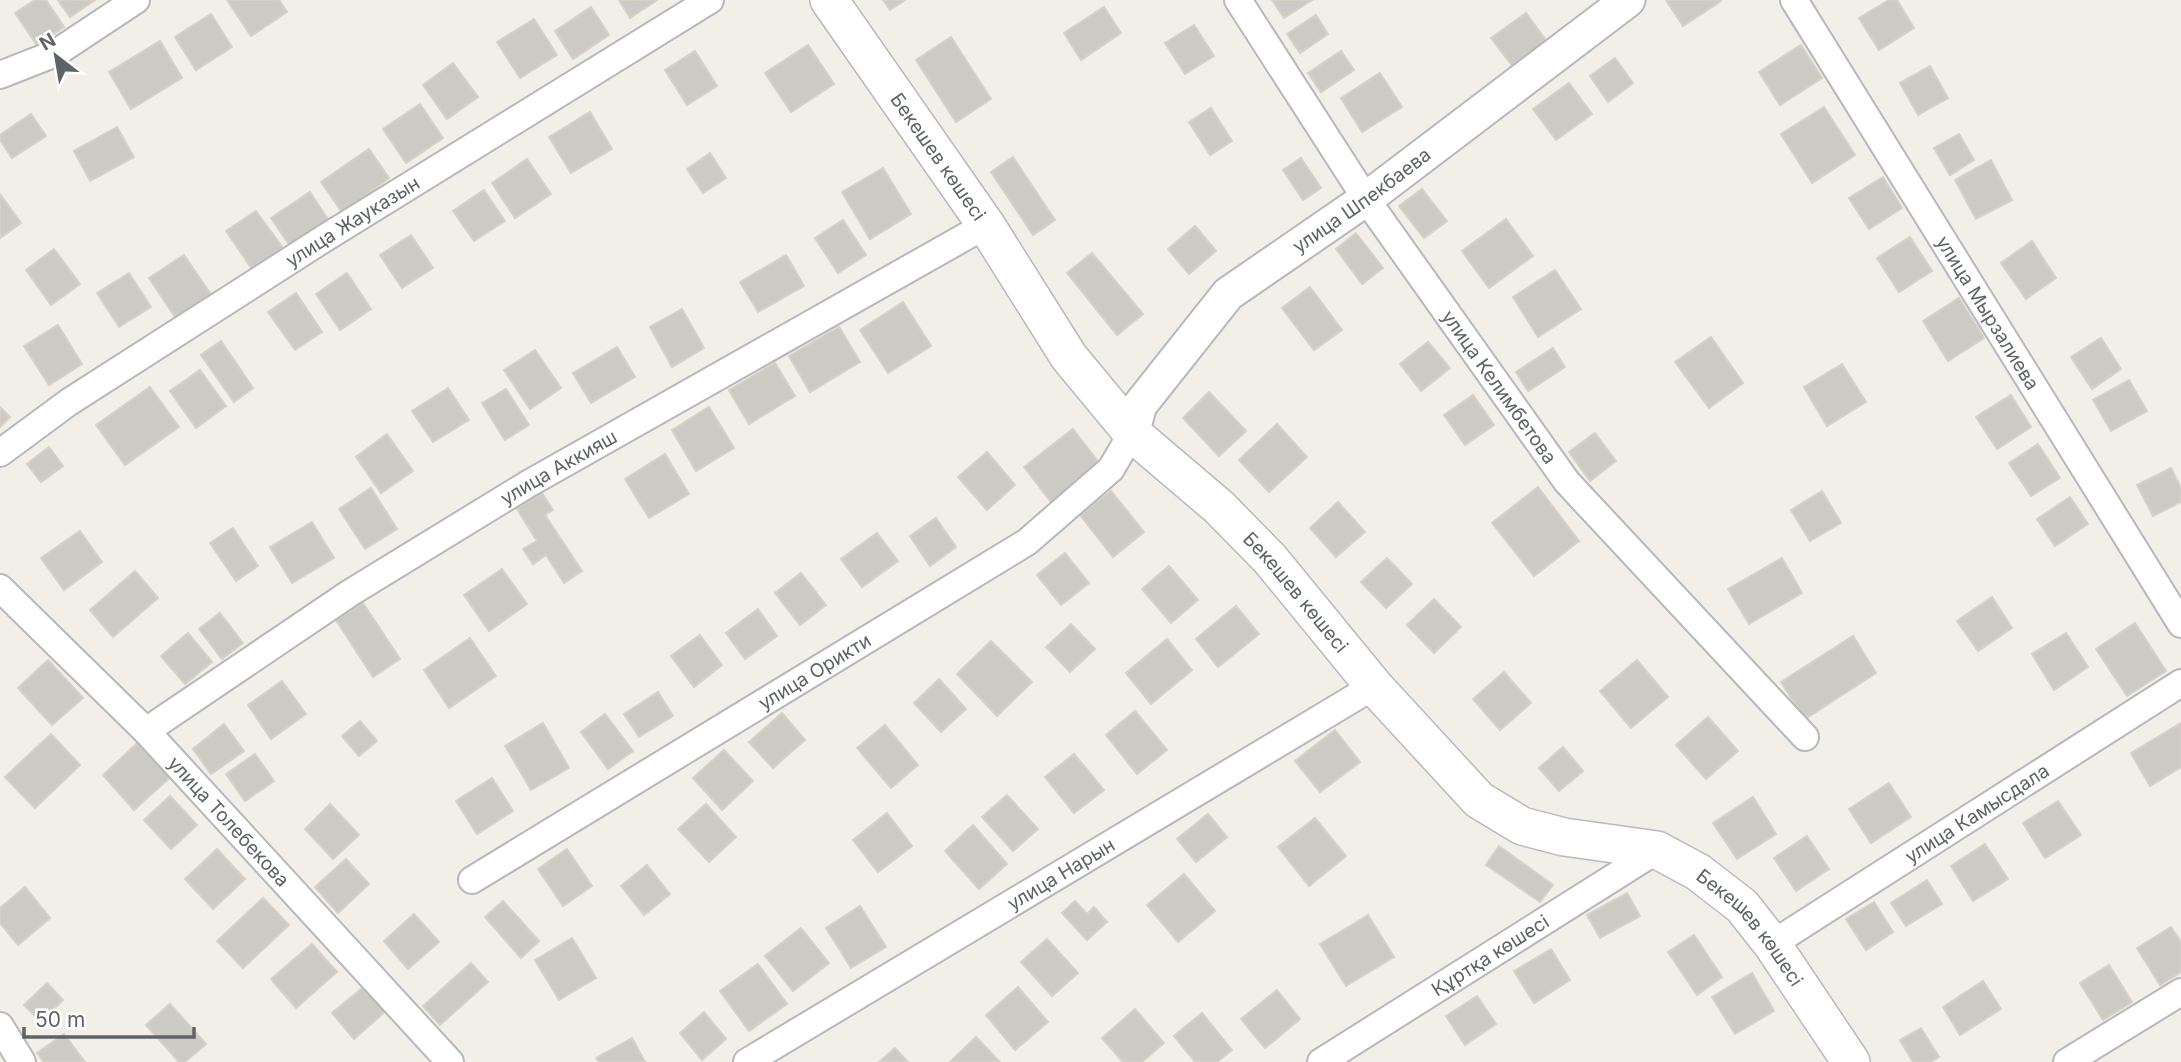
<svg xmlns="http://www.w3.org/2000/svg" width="2181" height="1062" viewBox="0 0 2181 1062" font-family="Inter,sans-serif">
  <rect width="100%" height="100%" fill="#f1efe8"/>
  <path fill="#cccac5" stroke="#d6d1c6" stroke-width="2" d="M35,0H46L64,27L37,45L15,13Z
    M58,0H95L70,17Z
    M227,0H279L287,12L251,36Z
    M619,0H657L630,18Z
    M883,0H905L890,10Z
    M1272,0H1312L1284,18Z
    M1666,0H1721V1L1683,26Z
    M1889,0H1897L1914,28L1879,50L1859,18Z
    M591,7L609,35L573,59L555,31Z
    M1104,7L1121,33L1081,60L1064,33Z
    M1526,13L1548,43L1514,68L1491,38Z
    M211,14L232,47L196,70L175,37Z
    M1316,15L1328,34L1300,53L1287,34Z
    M534,19L557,55L520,78L497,42Z
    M1194,25L1214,56L1185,74L1165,43Z
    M951,37L991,99L956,122L916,60Z
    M160,41L182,78L131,109L109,72Z
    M808,45L834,84L791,112L765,73Z
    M1801,45L1822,78L1780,105L1759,72Z
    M695,51L717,86L687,105L665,70Z
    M1341,51L1354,70L1321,92L1308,73Z
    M1615,58L1633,83L1608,102L1590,76Z
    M453,63L478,97L447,119L423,85Z
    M1930,66L1948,98L1918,115L1900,83Z
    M1380,73L1402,107L1362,132L1341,98Z
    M1569,83L1592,114L1556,140L1533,109Z
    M420,104L443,138L406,163L383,129Z
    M1824,107L1855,155L1812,183L1781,134Z
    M1211,108L1232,141L1210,155L1189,122Z
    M590,112L612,149L571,173L549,137Z
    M31,114L46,136L12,158L0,140V135Z
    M117,127L134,157L90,181L74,151Z
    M1959,134L1974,160L1950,175L1934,148Z
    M369,149L389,178L342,212L321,182Z
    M710,153L726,178L703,193L687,169Z
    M1013,157L1055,220L1033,235L991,172Z
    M1301,158L1321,188L1303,200L1283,170Z
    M527,159L551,194L515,218L492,183Z
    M1991,160L2012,200L1976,219L1955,180Z
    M883,168L911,214L870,239L842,192Z
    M1883,177L1902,208L1869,229L1849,198Z
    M1422,189L1447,221L1424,238L1399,206Z
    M484,190L505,221L474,241L453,211Z
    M310,192L329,221L291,247L271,218Z
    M0,194L21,223L0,238Z
    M256,211L283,248L252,269L226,231Z
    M1506,219L1533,256L1489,288L1462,251Z
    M843,220L866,255L838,273L815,238Z
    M1195,226L1216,251L1189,274L1168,249Z
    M1356,233L1383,268L1362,284L1336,249Z
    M411,235L433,268L402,288L380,255Z
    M1910,237L1932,271L1899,292L1877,258Z
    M2032,241L2056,278L2026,299L2001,263Z
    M54,249L80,284L51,305L26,270Z
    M1092,253L1143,314L1117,335L1067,273Z
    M184,255L212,296L177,320L149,278Z
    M786,255L804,286L758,312L740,282Z
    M1555,270L1581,309L1538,337L1513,297Z
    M129,273L151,307L119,327L97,293Z
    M347,273L371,309L340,330L316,294Z
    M1310,287L1342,330L1314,350L1282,308Z
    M296,293L322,332L295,350L268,312Z
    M1959,298L1984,338L1948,361L1923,321Z
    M903,302L931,346L888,373L860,330Z
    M682,309L704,348L672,367L650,327Z
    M58,325L82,364L49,385L24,346Z
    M839,327L860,362L810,392L789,356Z
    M1711,337L1743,383L1709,408L1675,362Z
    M2101,338L2121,369L2092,389L2071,357Z
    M221,341L253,388L234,402L201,355Z
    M1428,342L1450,368L1421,391L1400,364Z
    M617,347L635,377L591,403L573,373Z
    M1553,348L1565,367L1528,391L1516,372Z
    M535,350L561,388L530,409L504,370Z
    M775,363L795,396L749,424L729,390Z
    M1842,364L1866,402L1827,426L1804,387Z
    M200,370L226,406L196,428L170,391Z
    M2129,380L2147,411L2111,431L2093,400Z
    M150,387L179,427L125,465L96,425Z
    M448,388L469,420L433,442L412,411Z
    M506,389L529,425L505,440L482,403Z
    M1209,392L1246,431L1219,456L1183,418Z
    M1473,395L1494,425L1465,445L1444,415Z
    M2011,395L2031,427L1997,449L1976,417Z
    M0,407L10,417L0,427Z
    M709,407L734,448L696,471L672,430Z
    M1277,424L1307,457L1269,492L1239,460Z
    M1073,429L1100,464L1051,502L1024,467Z
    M1595,433L1616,461L1590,481L1569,452Z
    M387,434L413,471L381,493L356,457Z
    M2038,444L2060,478L2031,496L2009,463Z
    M49,447L63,466L41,482L27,464Z
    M987,452L1015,485L987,510L958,477Z
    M665,454L689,494L649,518L625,479Z
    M2171,468L2181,488V502L2153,516L2137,485Z
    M1538,487L1579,541L1534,576L1492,523Z
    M371,488L397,529L365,549L339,509Z
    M1111,491L1144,532L1113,557L1080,515Z
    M1822,491L1841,523L1810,541L1791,510Z
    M542,493L553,510L545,515L582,571L564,583L546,555L533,564L523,549L537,541L517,509Z
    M2070,497L2088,524L2055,546L2037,519Z
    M1338,502L1365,532L1336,557L1310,528Z
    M936,518L956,547L930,566L910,536Z
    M312,522L334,558L292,583L270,547Z
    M233,528L258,566L236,581L210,543Z
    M80,531L102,562L64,590L41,558Z
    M877,533L898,561L862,587L841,559Z
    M1065,553L1089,583L1061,605L1037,575Z
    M1387,558L1412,584L1386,608L1361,582Z
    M1782,558L1802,593L1749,624L1728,589Z
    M1169,566L1198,600L1171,623L1142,589Z
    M502,569L527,604L489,631L464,595Z
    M135,571L158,598L113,637L90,610Z
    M801,573L826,605L800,625L775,593Z
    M1992,597L2012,628L1978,651L1957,621Z
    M1434,599L1461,627L1434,653L1407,625Z
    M363,603L400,659L373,677L336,620Z
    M1236,606L1259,634L1218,667L1196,639Z
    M758,609L777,636L745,659L726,633Z
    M220,613L243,643L222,659L199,629Z
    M2135,623L2166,671L2127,696L2096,649Z
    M1071,624L1095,649L1070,672L1046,647Z
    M188,633L212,662L185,684L161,656Z
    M2066,633L2088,667L2054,690L2032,654Z
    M700,635L722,665L694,687L671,656Z
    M1853,636L1876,673L1805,719L1781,682Z
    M470,638L496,676L449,708L424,670Z
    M1167,639L1192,670L1151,704L1126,673Z
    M991,641L1032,682L997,716L957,674Z
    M48,660L83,698L52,725L18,688Z
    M1637,660L1668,697L1631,728L1600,691Z
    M1504,672L1531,703L1500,730L1473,699Z
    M939,679L966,709L941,732L914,703Z
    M282,681L306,714L271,739L248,705Z
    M658,692L673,716L639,737L624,714Z
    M1135,711L1167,750L1137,774L1106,735Z
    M782,713L805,740L773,768L749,742Z
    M605,714L633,751L608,769L581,732Z
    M1708,717L1738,751L1706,779L1676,745Z
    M360,721L377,741L359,756L342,736Z
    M543,723L569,768L531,790L505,746Z
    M2181,723V767L2150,786L2131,753Z
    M224,724L244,751L211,774L193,749Z
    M885,725L918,765L891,788L857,748Z
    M1335,730L1360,762L1320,792L1295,761Z
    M51,734L80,765L35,808L5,777Z
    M144,737L176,772L134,810L103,775Z
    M1563,747L1583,771L1559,791L1539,768Z
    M724,750L753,781L722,810L693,778Z
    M255,754L274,781L245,801L226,774Z
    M1074,754L1104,790L1074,813L1045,777Z
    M492,778L513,811L477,834L456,801Z
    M1889,783L1911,817L1871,843L1849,809Z
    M1007,795L1038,829L1013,851L982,817Z
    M170,796L197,825L171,849L144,820Z
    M1753,797L1776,834L1737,859L1713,823Z
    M2058,801L2081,835L2045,858L2023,823Z
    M330,804L359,835L333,859L305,829Z
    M706,804L736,837L709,862L678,829Z
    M887,813L912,846L878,872L853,840Z
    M1208,814L1227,837L1196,862L1177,839Z
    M1315,818L1346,856L1309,886L1278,847Z
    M973,825L1007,864L979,889L945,851Z
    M1807,836L1829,869L1796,891L1774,858Z
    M1985,844L2008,879L1973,901L1951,866Z
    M1499,846L1553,885L1540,902L1486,865Z
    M217,849L245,879L213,909L185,879Z
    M567,849L592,886L563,906L538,869Z
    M346,859L369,884L338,913L315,887Z
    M647,865L670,894L644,915L621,886Z
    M1184,874L1215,911L1178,942L1147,905Z
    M1927,880L1942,904L1906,926L1891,903Z
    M25,887L50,918L18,945L0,923V908Z
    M1627,893L1640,916L1600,938L1587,915Z
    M263,898L289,925L243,968L217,941Z
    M503,901L539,941L521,958L485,917Z
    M1075,901L1087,914L1094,907L1107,922L1087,940L1062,913Z
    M1874,902L1893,932L1866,950L1846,919Z
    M860,906L886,947L851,968L826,928Z
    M414,914L439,942L408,969L384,941Z
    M1368,915L1394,957L1346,986L1320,944Z
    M2171,927L2181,942V972L2160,985L2137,948Z
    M801,928L829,963L793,991L765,956Z
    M1694,935L1722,977L1697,995L1668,952Z
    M572,938L596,978L559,1000L535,960Z
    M1047,939L1078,973L1052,996L1021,962Z
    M312,944L337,972L296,1008L271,979Z
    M1551,949L1570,980L1534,1003L1514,971Z
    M471,963L488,982L440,1025L423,1006Z
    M758,964L787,1004L749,1031L720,991Z
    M2109,965L2132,1002L2103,1020L2080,983Z
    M1752,973L1774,1011L1735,1034L1712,997Z
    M1983,981L2001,1009L1960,1035L1943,1007Z
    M47,983L63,1000L41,1022L24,1005Z
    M365,986L386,1011L354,1039L332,1013Z
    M1018,987L1048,1022L1015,1050L986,1015Z
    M1277,990L1300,1019L1265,1048L1241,1019Z
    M1477,996L1496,1024L1465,1045L1446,1016Z
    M170,1004L206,1044L185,1062H179L146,1025Z
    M1135,1009L1164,1043L1142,1062H1123L1102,1038Z
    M704,1012L726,1039L702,1060L680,1033Z
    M1202,1013L1232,1050L1217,1062H1195L1174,1036Z
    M1921,1028L1939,1057L1931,1062H1913L1900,1040Z
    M64,1034L85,1062H44L37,1053Z
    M976,1037L1000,1062H950Z
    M632,1038L645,1062H599L596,1058Z
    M895,1048L908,1062H879Z"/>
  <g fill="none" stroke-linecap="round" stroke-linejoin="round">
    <defs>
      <g id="minor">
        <path id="s1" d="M1238,0L1366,199L1567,482L1805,737"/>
        <path id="s2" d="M1794,0L2181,624"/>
        <path d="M0,75L56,53L136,0"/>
        <path id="s3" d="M0,453L69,402L325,238L710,0"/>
        <path id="s4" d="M0,588L146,731L450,1062"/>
        <path id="s5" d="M146,731L350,593L528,484L986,225"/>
        <path id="s6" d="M472,880L1027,542L1111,469L1132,433"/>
        <path id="s7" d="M1772,944L2181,683"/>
        <path d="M0,1026L22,1062"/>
        <path id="s8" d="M747,1062L1374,686"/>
        <path id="s9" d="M1321,1062L1657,850"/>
        <path d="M2067,1062L2181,992"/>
      </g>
      <g id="tertiary">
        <path id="s10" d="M1132,433L1140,405L1228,294L1366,199L1628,0"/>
      </g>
      <g id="secondary">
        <path id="s11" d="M829,0L986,225L1069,357L1132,433L1219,507L1270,559L1374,686L1479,800L1522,826L1564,837L1657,850L1698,872L1742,906L1772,944L1851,1062"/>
      </g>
    </defs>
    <use href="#minor" stroke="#b5b8bc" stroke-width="30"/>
    <use href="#tertiary" stroke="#b5b8bc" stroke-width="37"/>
    <use href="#secondary" stroke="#b6babf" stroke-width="40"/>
    <use href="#minor" stroke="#fff" stroke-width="26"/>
    <use href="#tertiary" stroke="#fff" stroke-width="33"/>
    <use href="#secondary" stroke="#fff" stroke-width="37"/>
  </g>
  <g text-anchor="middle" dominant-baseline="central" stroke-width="7" stroke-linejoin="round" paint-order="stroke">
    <g font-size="19" fill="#5f6368" stroke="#fff">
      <text stroke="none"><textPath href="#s11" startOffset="191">Бекешев көшесі</textPath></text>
      <text stroke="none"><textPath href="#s10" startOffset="334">улица Шпекбаева</textPath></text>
      <text stroke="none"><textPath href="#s3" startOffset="422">улица Жауказын</textPath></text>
      <text stroke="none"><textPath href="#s2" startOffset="368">улица Мырзалиева</textPath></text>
      <text stroke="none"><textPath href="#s1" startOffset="467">улица Келимбетова</textPath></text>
      <text stroke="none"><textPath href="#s5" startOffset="490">улица Аккияш</textPath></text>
      <text stroke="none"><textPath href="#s11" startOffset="758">Бекешев көшесі</textPath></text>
      <text stroke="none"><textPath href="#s6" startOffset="401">улица Орикти</textPath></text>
      <text stroke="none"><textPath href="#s7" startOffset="243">улица Камысдала</textPath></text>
      <text stroke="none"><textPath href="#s4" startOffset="327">улица Толебекова</textPath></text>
      <text stroke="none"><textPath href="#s8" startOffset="366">улица Нарын</textPath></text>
      <text stroke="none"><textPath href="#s11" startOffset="1346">Бекешев көшесі</textPath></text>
      <text stroke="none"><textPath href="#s9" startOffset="200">Құртқа көшесі</textPath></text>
    </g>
  </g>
  <g transform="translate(56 56) rotate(329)" stroke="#ffffff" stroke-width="5" paint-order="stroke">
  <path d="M0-5L12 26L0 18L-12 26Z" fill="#5f6368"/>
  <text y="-10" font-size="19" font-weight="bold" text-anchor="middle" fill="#5f6368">N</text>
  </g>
  <path d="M24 1027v10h170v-10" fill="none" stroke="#5f6368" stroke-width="3.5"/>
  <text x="35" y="1027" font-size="21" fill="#5f6368" stroke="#ffffff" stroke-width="5" paint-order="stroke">50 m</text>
</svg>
